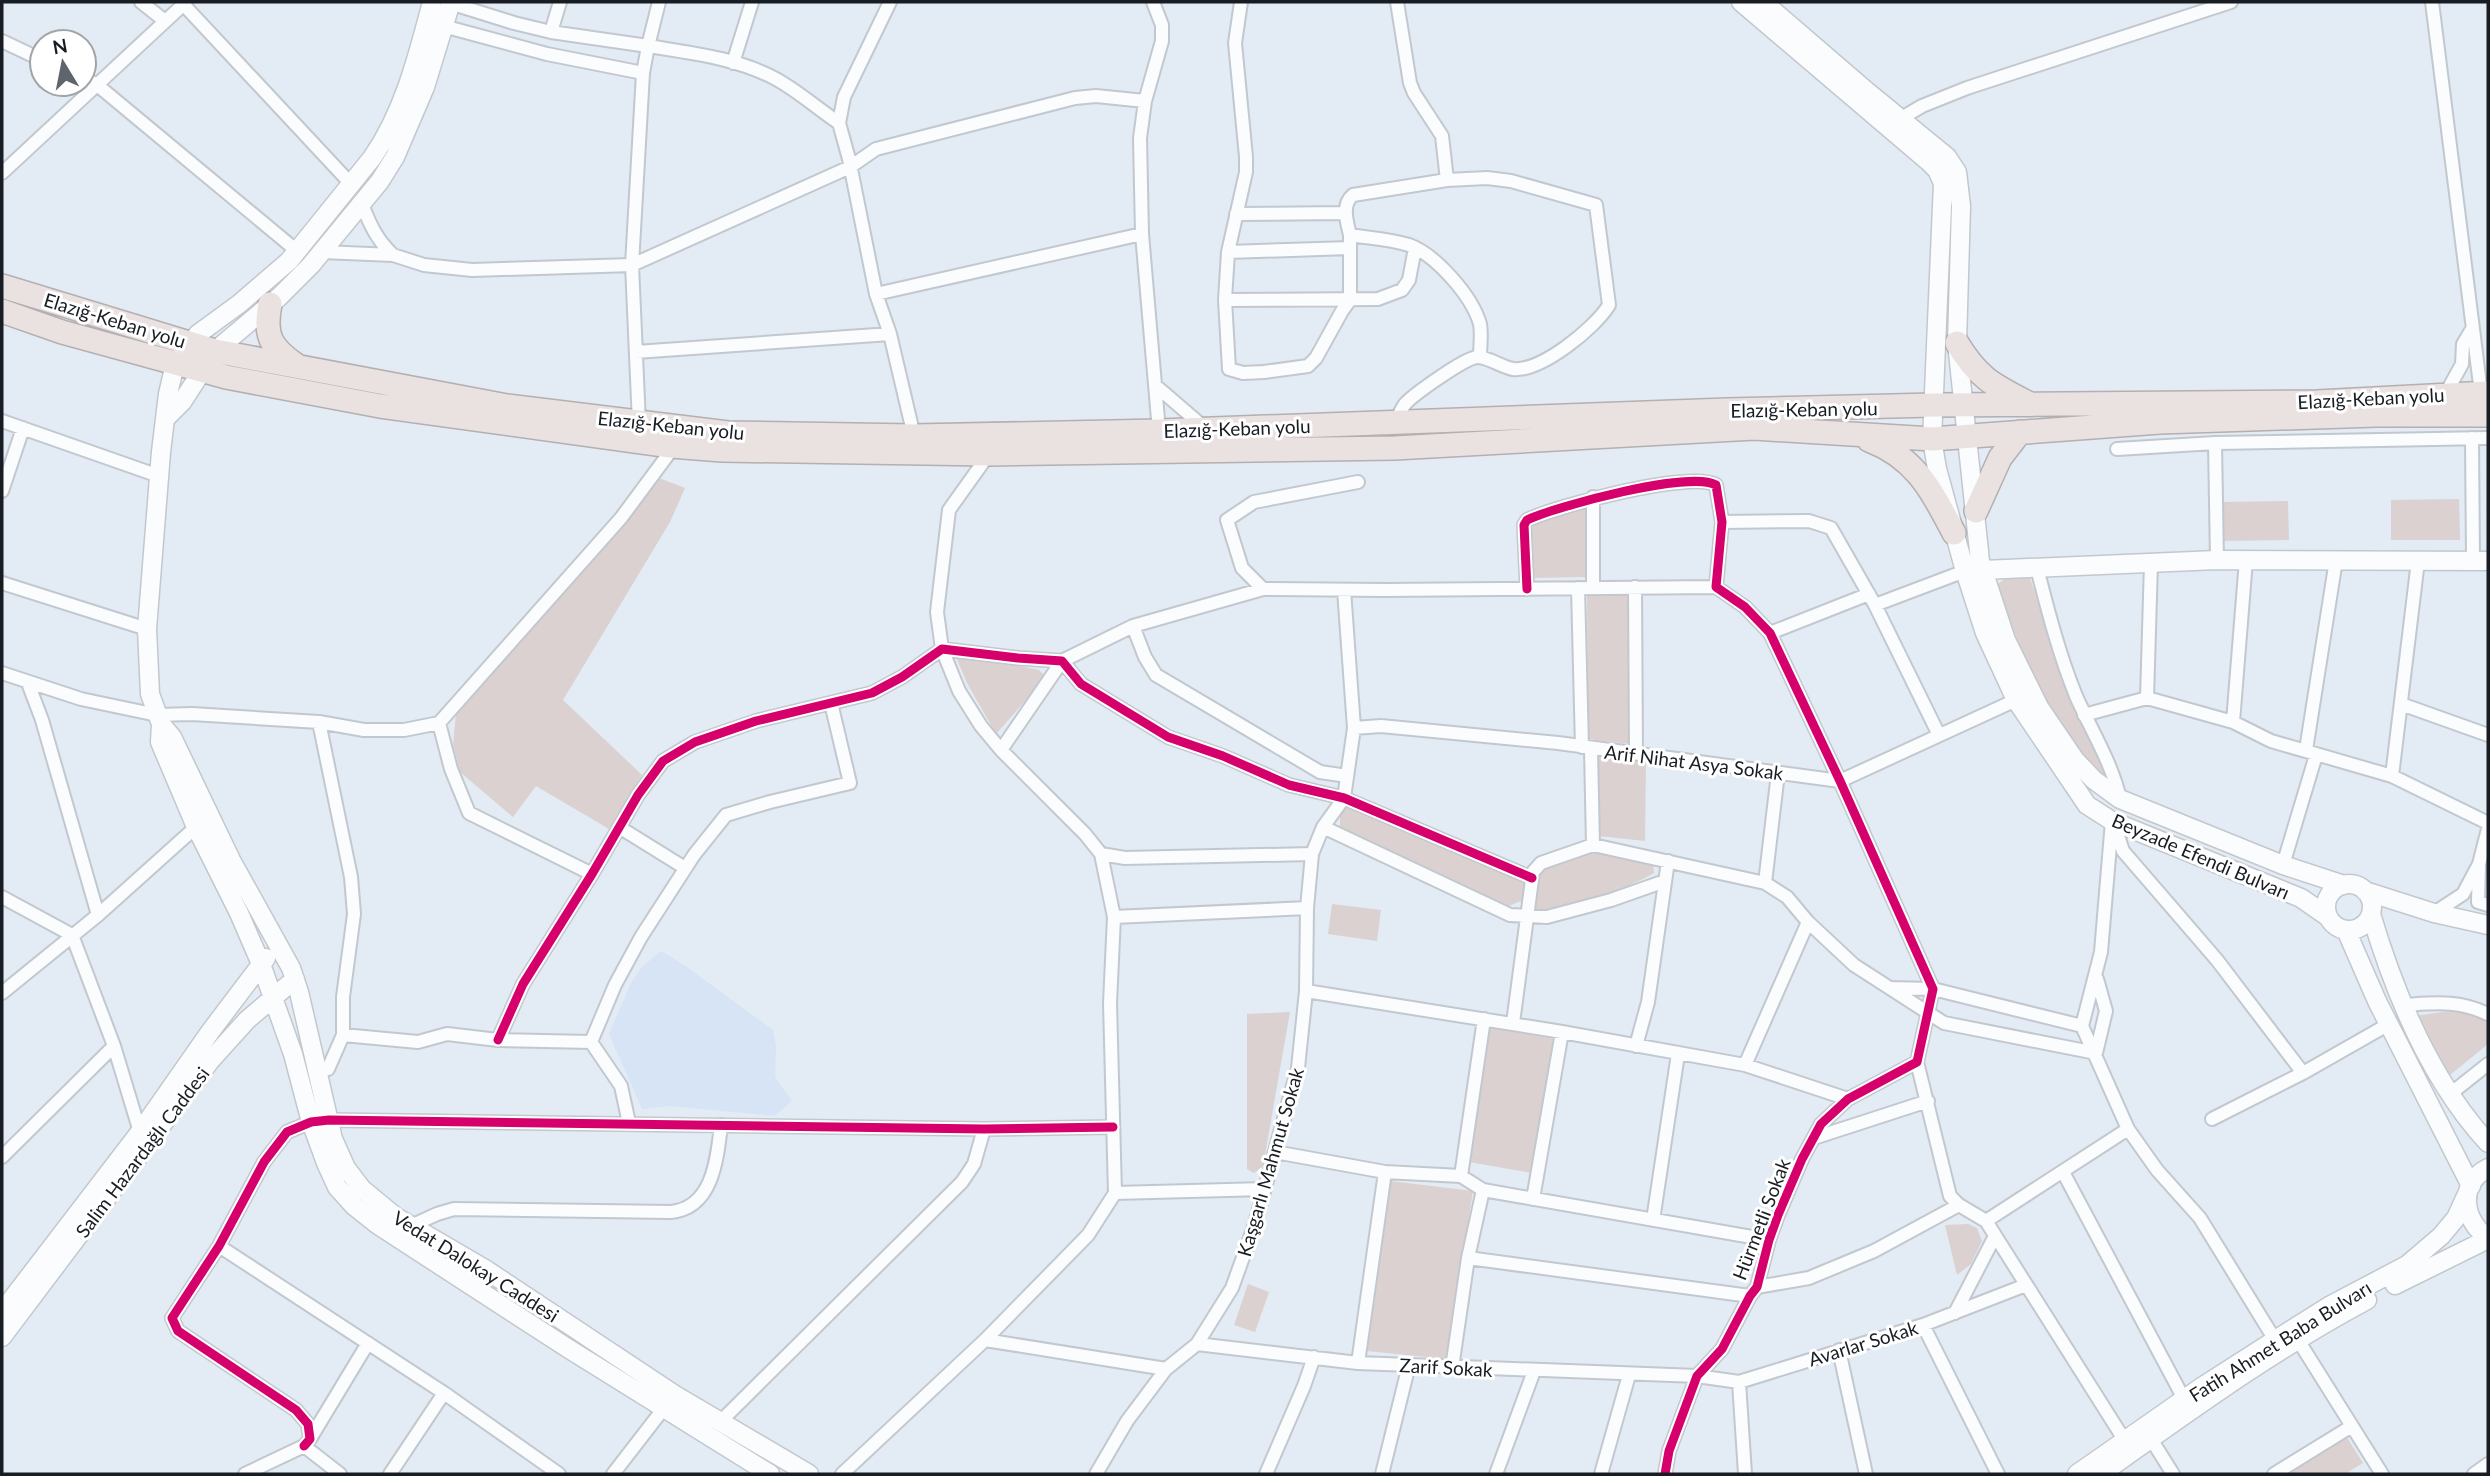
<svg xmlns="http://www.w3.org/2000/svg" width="2490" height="1476" viewBox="0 0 2490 1476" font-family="Lato,sans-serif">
  <rect width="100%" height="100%" fill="#e3ebf4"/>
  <path fill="#d6e4f5" d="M661,951L684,965L773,1030L776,1046L775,1077L792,1101L774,1116L670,1106L642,1109L609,1034L631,983L642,967Z"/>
  <path fill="#dad1d0" d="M659,478L685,488L670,522L563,700L642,775L609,829L536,786L513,817L460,772L453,744L456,714Z
    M2459,499L2460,540H2391V500Z
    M2288,501L2289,540L2222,541L2221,502Z
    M1585,502L1586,577L1530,578L1528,522Z
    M2030,578L2070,698L2113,784L2083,756L2040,693L2004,607L1998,584L2005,579Z
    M1587,592H1629L1630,744L1588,739Z
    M956,657L987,659L1039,670L1044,675L1041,683L996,734L967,683Z
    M1597,754L1646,759L1645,841L1599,836L1595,761Z
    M1349,806L1525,882L1523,900L1509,906L1340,827V814Z
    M1597,850L1653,863L1654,873C1618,894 1576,902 1535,912L1541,868Z
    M1332,904L1381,910L1377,941L1328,934Z
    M2458,1010L2488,1021V1044L2450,1075L2414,1016Z
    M1290,1012L1263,1166L1254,1173L1247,1169V1014Z
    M1491,1028L1553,1039L1532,1173L1469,1162L1486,1032Z
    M1390,1181L1473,1191L1446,1359L1367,1351Z
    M1968,1224L1977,1228L1982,1241L1971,1264L1957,1275L1945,1225Z
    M1248,1284L1269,1292L1255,1332L1234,1325Z
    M2346,1436L2363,1463L2345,1474H2286Z"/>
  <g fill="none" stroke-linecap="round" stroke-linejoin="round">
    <defs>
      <path id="street" d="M141,2L165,21
        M890,2L844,97L839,123L849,159L876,294L890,334L914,436
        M1153,2L1162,25V41L1145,101L1140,138L1142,234L1159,431
        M1241,2L1235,43L1246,157V172L1228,252L1225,300L1229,369L1243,373L1264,372L1308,366L1316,358L1342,311L1350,300V235
        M2432,2L2481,393
        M450,3L514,23L551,32L648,46L659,2
        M183,4L352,185
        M443,26L547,54L643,73
        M551,32L560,2
        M2,41L42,60
        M733,63L752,2
        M84,79L96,84L297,251
        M1900,119L1922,106L1967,88L2231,2
        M2,173L186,2
        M1447,180L1353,195C1341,205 1347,222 1350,235C1369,238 1390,239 1409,245C1436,255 1472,296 1480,324C1482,334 1480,346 1480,357
        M1236,214L1346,213
        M322,252L393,255C377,240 370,225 362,204
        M1228,252L1350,248
        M393,255L424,265L472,270L632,265L850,167L876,149L1075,98L1096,96L1145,101
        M876,294L1142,234
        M1225,300L1378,299L1402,290L1409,280L1415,248
        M636,352L890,334
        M1156,386L1206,429
        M2445,395L2462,364L2463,344L2472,329
        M2,421L159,476
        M639,423L632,265L643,73L648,46C691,53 737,58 776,79C798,91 818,109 839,123
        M1394,423C1398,417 1401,410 1405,404C1414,394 1465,358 1477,357C1489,357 1501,367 1513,369C1541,372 1595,328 1609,305L1596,205L1511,181L1487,178L1447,180L1442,136L1414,93L1410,83L1397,2
        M2472,438L2473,560
        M2215,443L2217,560
        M2117,449L2215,443L2488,438
        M1358,482L1254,502L1227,520L1242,568L1263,589L1386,590L1716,587
        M2,491L23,428
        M1593,497V588
        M1722,522L1809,521L1831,528L1875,605L1939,735
        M2037,568C2048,611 2059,654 2076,696C2091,730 2112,763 2120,799
        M2,583L147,629
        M1635,587L1636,753
        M1578,588L1582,747
        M1527,589L1524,525L1527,520C1557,506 1690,470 1716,485L1722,522L1716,587L1745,607L1770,633L1840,781L1933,989L1917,1062L1848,1099L1821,1124L1802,1159L1778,1215L1769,1240L1757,1287L1750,1296L1722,1349L1697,1376L1669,1451L1665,1474
        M1875,605L1965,571
        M1133,626L1145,657L1156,675L1320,772L1347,776
        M1770,633L1869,594
        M2,673L81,699L157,715L192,714L319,722L364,730H404L439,723L621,518L670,452L671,446
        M28,683L42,720L98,915
        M2147,698L2151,563
        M2401,704L2488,735
        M2084,715L2147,698L2233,722L2271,741L2392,776L2488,823
        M2233,722L2246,560
        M439,723L451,769L469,813L592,874
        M1354,728L1381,726L1558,743L1840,781L2016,700
        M1001,750L1062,661L1133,626L1263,589
        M2306,750L2336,560
        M2392,776L2418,561
        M2112,821L2101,952L2082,1026L2128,1129L2157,1170L2200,1218L2275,1340
        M619,827L685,868
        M1323,827L1510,915L1547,917L1611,900L1665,881
        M2115,827L2123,851L2217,960L2303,1073
        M1593,845L1765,883L1787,897L1808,922L1854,965L1944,1023L2096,1053
        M1101,854L1125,858L1312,854
        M2283,865L2316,755
        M2479,867L2478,902L2488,905
        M1765,883L1778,773
        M2,897L72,935L114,1046L140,1132
        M2434,913L2463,894L2479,864L2488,829
        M1114,917L1307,908
        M1890,988L1933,989L2082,1026
        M1306,991L1562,1032L1745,1065L1848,1099
        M2,993L98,915L196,827
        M2404,1005C2437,1003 2458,1000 2488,1014
        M1513,1023L1533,872L1541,863L1593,845L1591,749
        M343,1035L418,1042L447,1034L498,1040L591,1042
        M498,1040L523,984L592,874L638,795L663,761L695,742L756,721L872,693L902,677L942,649L1018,658L1062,661L1081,684L1168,737L1223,756L1289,785L1344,798L1532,878
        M1636,1046L1648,1002L1668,861
        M2096,1053L2106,1011L2097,979
        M1917,1062L1950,1196L1959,1205L1986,1221L2125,1441
        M1745,1065L1808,922
        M318,1072L328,1069L343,1035V997L354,914L351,877L319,722
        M2449,1095L2488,1064
        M2212,1119L2303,1073L2389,1024
        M629,1123L621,1086L591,1042L615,985L641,937L694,855L726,815L770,802L850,783L831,703
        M1814,1138L1928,1101
        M1275,1152L1385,1172L1461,1176L1483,1190L1769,1240
        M2,1157L114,1046
        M2063,1172L2184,1399
        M1461,1176L1484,1019
        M1115,1193L1265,1189
        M1533,1199L1562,1032
        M1653,1220L1678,1054
        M1986,1221L2128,1129
        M411,1226L437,1214L454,1209L671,1212C713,1208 717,1159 721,1125
        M219,1246L444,1393L390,1474
        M1468,1258L1750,1296
        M1757,1287L1809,1278L1874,1251L1959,1205
        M1955,1313L1995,1236
        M1923,1325L1998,1474
        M985,1340L1166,1369
        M2298,1340L2382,1474
        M1197,1344L1358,1363L1697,1376L1739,1382L1923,1325L2026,1285
        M1839,1350L1866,1474
        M1358,1363L1385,1172
        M1452,1368L1468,1258L1483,1190
        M1739,1382L1745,1474
        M444,1393L559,1474
        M720,1422L962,1182L974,1164L984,1129
        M310,1439L368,1343
        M2151,1439L2173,1474
        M304,1446L310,1439L308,1424L296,1410L178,1331L172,1318L219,1246L264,1162L287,1132L311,1122L329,1120L984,1129L1113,1127
        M245,1474L304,1446L340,1474
        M613,1474L664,1408
        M842,1474L985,1340L1088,1235L1115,1193L1110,1003L1114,917L1101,854L1085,834L1001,750L981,726L959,691L942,649L937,612L949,510L989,454
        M1096,1474L1127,1421L1166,1369L1197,1344L1232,1288L1255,1224L1298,1068L1306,991L1307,908L1312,854L1323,827L1344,798L1354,728L1344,590
        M1266,1474L1304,1386L1314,1357
        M1382,1474L1409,1365
        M1496,1474L1534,1371
        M1601,1474L1629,1375
        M2274,1474L2352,1426
        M2474,1474L2488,1464"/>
      <path id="secondary" d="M432,2C418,55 404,112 372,158L289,261L239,304L198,334L175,364L168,394L161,452L147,629L150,694L161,724L172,737L231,860L291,968L299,992L333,1139L346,1168L362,1189L396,1217L485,1269L675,1395L809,1474
        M1741,2L1929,162L1937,170L1943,183L1932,439L1937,469L1965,571L1985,633L2016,700L2087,805L2112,821L2301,898L2327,916
        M1763,2L1870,94L1947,157L1957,172L1961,206L1957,343L1980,561L2006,640L2039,707L2075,760L2094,780L2120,799L2283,865L2344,885
        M167,417L182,402L215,351L279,297L311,265L380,181L395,157L425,87L451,2
        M1983,570L2217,560L2488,561
        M161,724L160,742L196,827L239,913L261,964L293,1054L311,1122L326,1163L337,1187L354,1206L378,1225L569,1349L770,1474
        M2326 907a23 23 0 1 1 46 0a23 23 0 1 1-46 0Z
        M2365,891L2434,913L2488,925
        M2371,914C2395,995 2430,1080 2488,1143
        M2346,930L2377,1001L2471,1186
        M2488,1168C2457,1184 2463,1221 2488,1238
        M2395,1285L2488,1239
        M2,1312L140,1132L210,1032L266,958
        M2,1337L210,1061L247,1020L295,979
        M2077,1474L2203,1386L2275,1340L2331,1305L2407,1265L2441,1236L2456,1218L2467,1194
        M2101,1474C2187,1413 2273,1350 2367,1300"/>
      <path id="highway" d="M2,286L215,351L507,406L728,433L914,436L1159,431L1727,410L1933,405L2317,402L2488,393
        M270,304C264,335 270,347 296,365
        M2,311L62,332L226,377L380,406L671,446L722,450L989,454L1395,448L1754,428L1932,439L2160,422L2376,415H2488
        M1957,343C1978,378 1993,385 2028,403
        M1869,440C1916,458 1931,490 1954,533
        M1976,511L2000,458L2020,432"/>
    </defs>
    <use href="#street" stroke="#c2c8ce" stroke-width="16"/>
    <use href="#secondary" stroke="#c2c8ce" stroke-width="21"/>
    <use href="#highway" stroke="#b4afb0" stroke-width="26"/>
    <use href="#street" stroke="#fbfcfd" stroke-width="12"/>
    <use href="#secondary" stroke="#fbfcfd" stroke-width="18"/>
    <use href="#highway" stroke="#eae2e0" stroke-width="23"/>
    <defs>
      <path id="cycleway" d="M1527,589L1524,525L1527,520C1557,506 1690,470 1716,485L1722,522L1716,587L1745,607L1770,633L1840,781L1933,989L1917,1062L1848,1099L1821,1124L1802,1159L1778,1215L1769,1240L1757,1287L1750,1296L1722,1349L1697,1376L1669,1451L1665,1474
        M498,1040L523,984L592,874L638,795L663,761L695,742L756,721L872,693L902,677L942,649L1018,658L1062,661L1081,684L1168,737L1223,756L1289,785L1344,798L1532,878
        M304,1446L310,1439L308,1424L296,1410L178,1331L172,1318L219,1246L264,1162L287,1132L311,1122L329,1120L984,1129L1113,1127"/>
    </defs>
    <use href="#cycleway" stroke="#fff" stroke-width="13"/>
    <use href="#cycleway" stroke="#d6006c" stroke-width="9"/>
  </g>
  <g text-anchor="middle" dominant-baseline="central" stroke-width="6" stroke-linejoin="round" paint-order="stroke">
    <g font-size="19" fill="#171d23" stroke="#fff">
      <text transform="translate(115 320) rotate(17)">Elazığ-Keban yolu</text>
      <text transform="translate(2371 398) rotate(-3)">Elazığ-Keban yolu</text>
      <text transform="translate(1804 409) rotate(-1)">Elazığ-Keban yolu</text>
      <text transform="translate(671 425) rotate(6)">Elazığ-Keban yolu</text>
      <text transform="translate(1237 428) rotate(-2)">Elazığ-Keban yolu</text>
      <text transform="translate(1694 762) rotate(7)">Arif Nihat Asya Sokak</text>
      <text transform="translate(2201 856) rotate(23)">Beyzade Efendi Bulvarı</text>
      <text transform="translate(142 1152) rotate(-53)">Salim Hazardağlı Caddesi</text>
      <text transform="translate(1270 1162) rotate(-74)">Kaşgarlı Mahmut Sokak</text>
      <text transform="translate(1761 1219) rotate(-69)">Hürmetli Sokak</text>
      <text transform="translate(476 1266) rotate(32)">Vedat Dalokay Caddesi</text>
      <text transform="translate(2280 1341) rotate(-32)">Fatih Ahmet Baba Bulvarı</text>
      <text transform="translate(1863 1343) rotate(-17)">Avarlar Sokak</text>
      <text transform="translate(1446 1367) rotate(3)">Zarif Sokak</text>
    </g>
  </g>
  <rect width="2490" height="1476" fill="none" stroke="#171d23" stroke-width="7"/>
  <g transform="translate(63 63) rotate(350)"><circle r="33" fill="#ffffff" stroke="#a2a5a7" stroke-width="2"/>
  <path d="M0-5L12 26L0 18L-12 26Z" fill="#5e656c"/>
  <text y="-10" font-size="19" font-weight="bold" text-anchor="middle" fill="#171d23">N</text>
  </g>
</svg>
